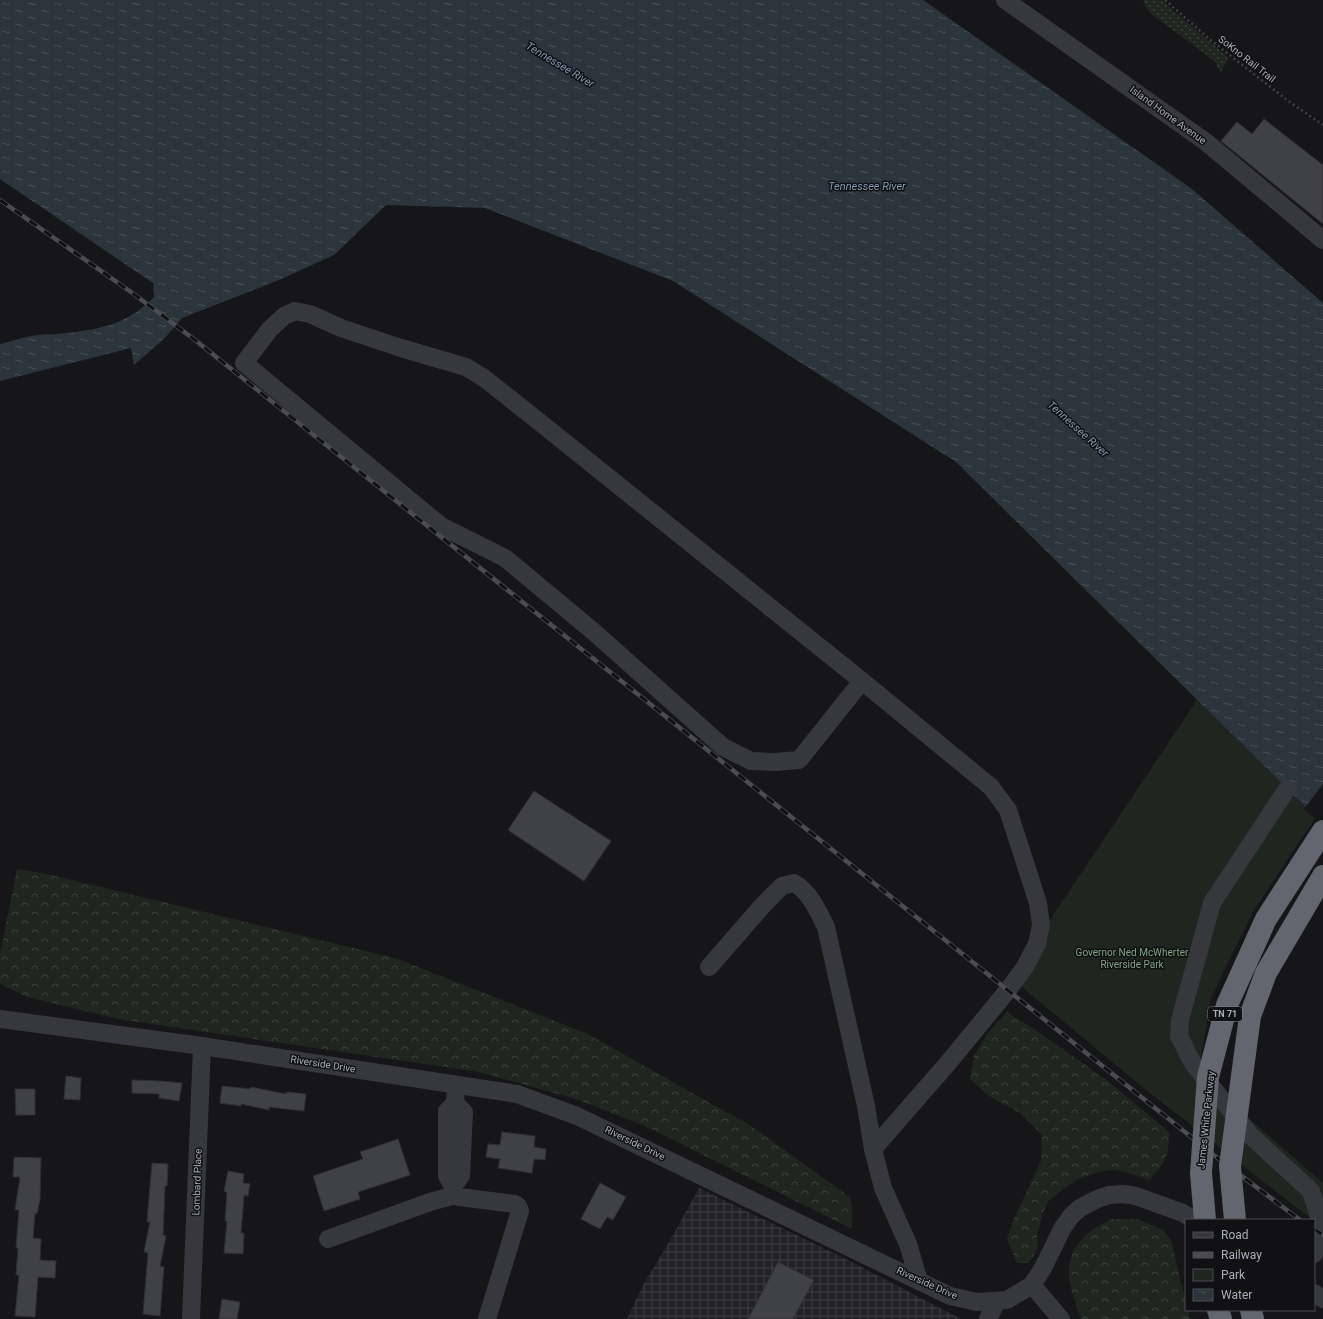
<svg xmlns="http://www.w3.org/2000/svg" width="1323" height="1319" font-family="Roboto,sans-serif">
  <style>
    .industrial { fill: url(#industrial-grid) }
    .grass { fill: url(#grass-dots) }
    .forest { fill: url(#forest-crowns) }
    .park { fill: #1e261f }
    .water { fill: url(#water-ripples) }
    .pier { fill: #161618 }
    .building { fill: #404145; stroke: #303034 }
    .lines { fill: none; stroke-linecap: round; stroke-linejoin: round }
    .path { stroke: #3d3f44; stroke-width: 2.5; stroke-dasharray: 2 3; stroke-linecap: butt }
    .minor { stroke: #37383d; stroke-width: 18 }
    .highway { stroke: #63666e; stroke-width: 22 }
    .rail-casing { stroke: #4a4c52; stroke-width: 4.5 }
    .rail { stroke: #111113; stroke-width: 3; stroke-dasharray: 9; stroke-linecap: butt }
    .highway-bridge { stroke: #63666e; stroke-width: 22 }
    .labels { text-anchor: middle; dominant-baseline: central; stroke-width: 3; stroke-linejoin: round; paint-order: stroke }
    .shield { fill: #111113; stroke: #7b7e86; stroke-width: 1 }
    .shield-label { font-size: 9px; font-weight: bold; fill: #a8adb8 }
    .street-label { font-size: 10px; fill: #a8adb8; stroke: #111113 }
    .park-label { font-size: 10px; fill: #7fa381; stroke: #111113 }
    .water-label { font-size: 11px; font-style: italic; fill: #7f9bb3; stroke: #111113 }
  </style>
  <defs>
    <pattern id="industrial-grid" width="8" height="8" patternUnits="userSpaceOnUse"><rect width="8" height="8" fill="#222225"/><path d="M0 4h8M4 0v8" fill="none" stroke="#3f3f43"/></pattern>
    <pattern id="grass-dots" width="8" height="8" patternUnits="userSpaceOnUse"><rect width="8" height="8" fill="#1e261f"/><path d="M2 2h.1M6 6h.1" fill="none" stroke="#3c433d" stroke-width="1.8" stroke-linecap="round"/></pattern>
    <pattern id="forest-crowns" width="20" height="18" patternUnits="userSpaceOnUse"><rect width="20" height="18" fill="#1e261f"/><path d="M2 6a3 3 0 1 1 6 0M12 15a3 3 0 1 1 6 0" fill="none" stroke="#3c433d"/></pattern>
    <pattern id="water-ripples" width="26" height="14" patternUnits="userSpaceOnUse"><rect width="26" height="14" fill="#2c353c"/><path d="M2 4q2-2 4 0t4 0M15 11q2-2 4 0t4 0" fill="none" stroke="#485056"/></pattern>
  </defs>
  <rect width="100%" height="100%" fill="#161618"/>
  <polygon class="industrial" points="699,1188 844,1258 961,1319 627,1319 643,1285 668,1244"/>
  <polygon class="grass" points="1143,0 1161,0 1229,58 1220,73 1216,63 1208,56 1150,13 1145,6"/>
  <g class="forest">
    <polygon points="17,869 47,874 395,958 588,1034 751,1126 850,1197 852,1207 852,1229 649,1128 579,1100 479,1072 118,1019 27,997 0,984 0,954"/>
    <path d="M1007,1012L1037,1031L1108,1081L1169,1132C1169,1156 1166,1163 1149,1180L1126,1172L1113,1170L1098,1172L1076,1180L1049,1200L1042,1215L1037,1236L1038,1248L1029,1263H1017L1007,1239L1012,1223L1041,1161L1042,1135L1020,1113L989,1096L970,1079L974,1056L987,1034Z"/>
    <path d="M1111,1219H1137L1163,1230L1171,1240L1186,1303V1310H1188L1190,1319H1081C1070,1287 1058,1261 1087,1234C1093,1228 1103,1224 1111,1219Z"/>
  </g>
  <polygon class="park" points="1197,700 1316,817 1254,910 1211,998 1198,1074 1323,1183 1323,1226 1306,1215 1141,1086 1011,978"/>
  <path class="water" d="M0,0H923L1192,189L1323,303V824L956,462L673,281L485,208L386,205L334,255L279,280L182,318L165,338L134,365L131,348L0,381V344C13,341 26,336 39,335C45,334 51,335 57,334C96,330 126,326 154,297L153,283L0,179Z"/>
  <polygon class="pier" points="1323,784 1323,826 1304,809"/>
  <g class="building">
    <polygon points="1264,119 1323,165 1323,224 1221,141 1237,122 1252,134"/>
    <polygon points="534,791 611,841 584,881 508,830"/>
    <polygon points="66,1076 81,1078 80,1100 64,1099"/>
    <polygon points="132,1080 160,1081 182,1083 179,1101 159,1098 159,1094 132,1093"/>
    <polygon points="222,1086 250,1089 251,1087 286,1094 286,1092 306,1094 304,1111 269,1107 269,1110 241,1104 241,1106 220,1103"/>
    <polygon points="15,1089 35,1089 35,1115 16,1115"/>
    <polygon points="502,1132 535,1136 534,1147 546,1149 545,1160 534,1159 532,1173 498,1168 500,1159 486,1157 488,1144 500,1145"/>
    <polygon points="398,1139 410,1175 358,1192 360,1199 324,1211 313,1176 363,1159 360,1152"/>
    <polygon points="14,1157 41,1158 40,1199 37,1214 35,1213 33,1238 41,1239 40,1260 56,1261 55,1278 38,1277 35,1317 15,1316 19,1275 16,1275 18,1248 16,1248 19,1210 15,1210 20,1177 13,1177"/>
    <polygon points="152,1163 168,1164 167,1186 165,1186 163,1235 166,1236 160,1266 164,1267 160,1316 143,1314 148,1253 144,1252 150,1222 147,1222"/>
    <polygon points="228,1171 244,1174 243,1183 250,1184 248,1196 244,1195 241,1233 244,1233 243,1254 224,1253 227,1221 225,1221 227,1192 224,1191"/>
    <polygon points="600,1183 626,1197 613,1220 607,1217 600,1229 581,1219"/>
    <polygon points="778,1262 814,1280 793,1319 748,1319"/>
    <polygon points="222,1299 240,1302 237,1319 219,1319"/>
  </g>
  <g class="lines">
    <polyline class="path" points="1165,0 1213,42 1287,100 1323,125"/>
    <g class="minor">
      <polyline points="1005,0 1206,142 1323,240"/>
      <polyline points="862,681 799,760 775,762 751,761 723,747 594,632 505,558 441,526 244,363 270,329 284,316 295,311 310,314 341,328 401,348 466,367 484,378 542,424 862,681 991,787 1008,810 1038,903 1041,925 1037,944 1025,967 1008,990 948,1063 873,1149"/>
      <polyline points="1287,789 1212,903 1180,1020 1179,1036 1192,1062 1251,1136 1311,1191 1323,1230"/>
      <path d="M709,967L764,904L782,886L794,883C810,892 818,911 826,927L866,1106L873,1149L883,1188L908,1244L919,1281"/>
      <polyline points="0,1019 202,1046 517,1094 577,1116 950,1296 977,1302 1007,1300 1032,1285 1043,1268 1062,1229 1071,1216 1080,1208 1097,1199 1109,1195 1123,1194 1136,1196 1183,1213 1194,1220"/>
      <polyline points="456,1085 455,1103 447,1111 447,1176 453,1186 454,1193 459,1197 515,1204 518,1206 520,1211 487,1319"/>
      <polyline points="453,1186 461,1176 464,1112 455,1103"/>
      <polyline points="328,1239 430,1202 455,1195"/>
      <polyline points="1314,1254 1323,1239"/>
      <polyline points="1032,1285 1061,1319"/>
      <polyline points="1314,1293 1323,1299"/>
      <polyline points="191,1319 202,1046"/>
      <polyline points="988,1319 997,1301"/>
    </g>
    <g class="highway">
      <polyline points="1218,1310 1221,1319"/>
      <polyline points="1251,1310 1253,1319"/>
    </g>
    <defs>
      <g id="rail">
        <polyline points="0,200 131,292 195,340 1215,1156 1300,1220"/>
        <polyline points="1314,1229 1323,1235"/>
      </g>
    </defs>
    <use href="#rail" class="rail-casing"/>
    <use href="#rail" class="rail"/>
    <g class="highway-bridge">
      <polyline points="1205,1220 1201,1173 1208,1077 1227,1005 1266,919 1323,831"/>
      <polyline points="1235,1220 1230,1166 1250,1016 1266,973 1323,876"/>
    </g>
  </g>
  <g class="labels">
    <rect class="shield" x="1208" y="1007" width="34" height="14" rx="3"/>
    <g class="shield-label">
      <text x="1225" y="1014">TN 71</text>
    </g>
    <g class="street-label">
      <text transform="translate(1247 59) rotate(38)">SoKno Rail Trail</text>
      <text transform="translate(1168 115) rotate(36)">Island Home Avenue</text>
      <text transform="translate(323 1064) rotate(9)">Riverside Drive</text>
      <text transform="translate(1206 1120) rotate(-84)">James White Parkway</text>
      <text transform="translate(635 1143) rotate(26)">Riverside Drive</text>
      <text transform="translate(197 1182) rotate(-88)">Lombard Place</text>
      <text transform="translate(927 1283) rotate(24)">Riverside Drive</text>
    </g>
    <g class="park-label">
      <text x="1132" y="952">Governor Ned McWherter<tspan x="1132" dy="12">Riverside Park</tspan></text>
    </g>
    <g class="water-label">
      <text transform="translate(560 65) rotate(31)">Tennessee River</text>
      <text x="867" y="186">Tennessee River</text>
      <text transform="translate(1078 429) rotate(42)">Tennessee River</text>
    </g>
  </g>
  <rect x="1185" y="1219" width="130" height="92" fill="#111113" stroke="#4d4f55"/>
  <rect x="1193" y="1232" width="20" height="6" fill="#37383d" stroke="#4d4f55"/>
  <text x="1221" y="1239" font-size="12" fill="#a8adb8">Road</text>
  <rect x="1193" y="1252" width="20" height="6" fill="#4a4c52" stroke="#4d4f55"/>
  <text x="1221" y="1259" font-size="12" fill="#a8adb8">Railway</text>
  <rect x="1193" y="1269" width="20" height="12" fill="#1e261f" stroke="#4d4f55"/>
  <text x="1221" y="1279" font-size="12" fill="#a8adb8">Park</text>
  <rect x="1193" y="1289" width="20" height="12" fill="url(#water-ripples)" stroke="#4d4f55"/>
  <text x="1221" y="1299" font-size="12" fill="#a8adb8">Water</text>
</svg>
